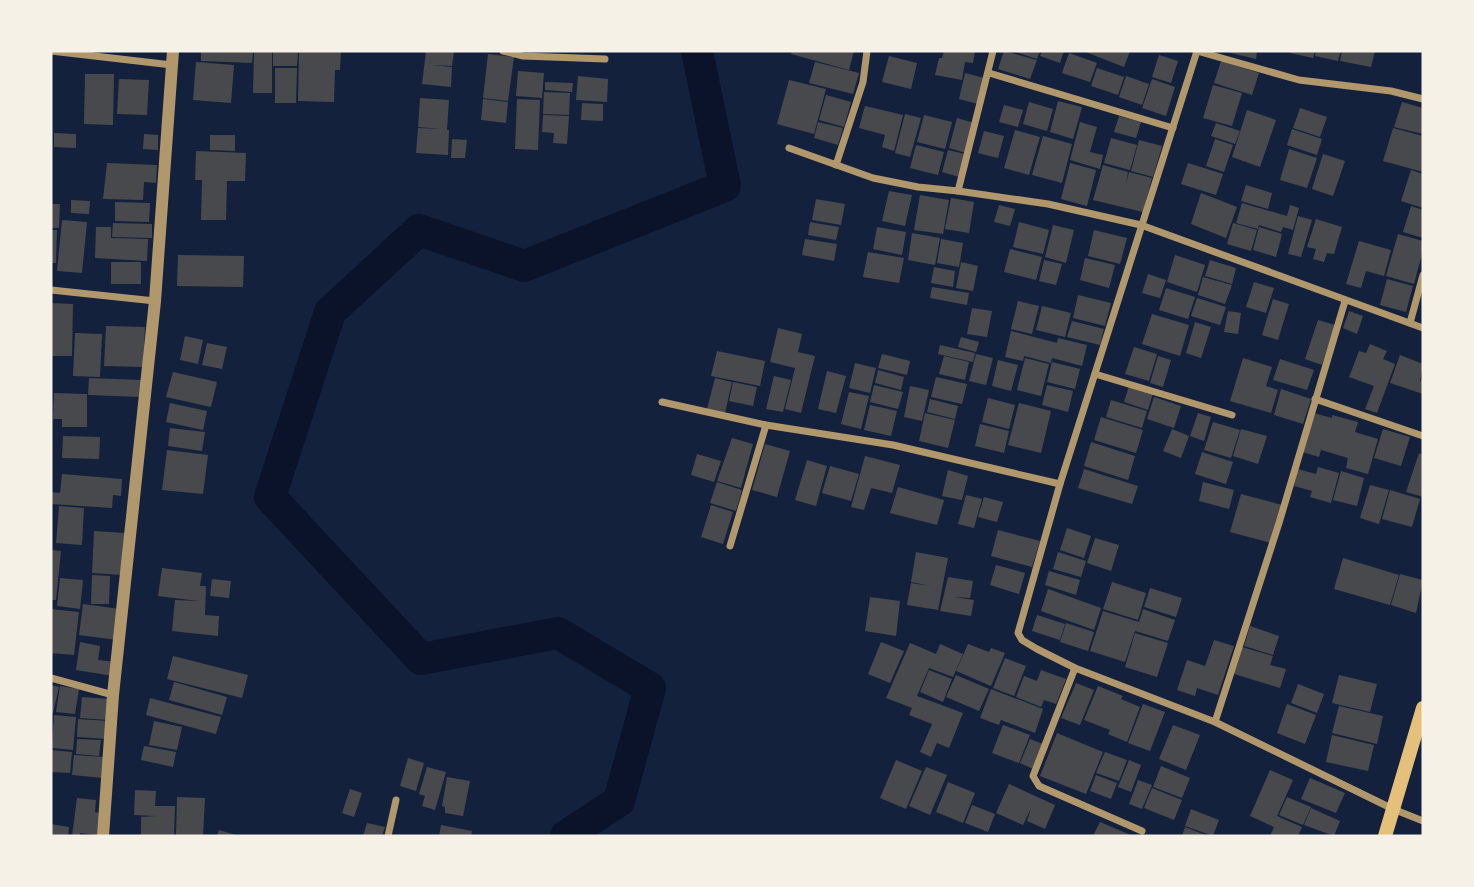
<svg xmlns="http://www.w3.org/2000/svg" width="1474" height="887" font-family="Jost,sans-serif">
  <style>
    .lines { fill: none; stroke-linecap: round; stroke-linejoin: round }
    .river { stroke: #0b132b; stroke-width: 32 }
    .building { fill: #48494c }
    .minor { stroke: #b1986c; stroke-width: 7 }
    .tertiary { stroke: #b1986c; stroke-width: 12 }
    .secondary { stroke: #e5c07b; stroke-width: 14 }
  </style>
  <rect width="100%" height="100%" fill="#14213d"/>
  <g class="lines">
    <polyline class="river" points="566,836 619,801 650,688 558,633 421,659 270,497 330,312 419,230 524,266 725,186 697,51"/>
  </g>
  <g class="building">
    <polygon points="201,51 253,51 252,63 201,61"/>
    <polygon points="254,51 272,51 272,93 253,93"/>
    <polygon points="273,51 298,51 297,66 273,66"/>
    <polygon points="299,51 341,51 340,70 335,70 334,102 298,101"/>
    <polygon points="426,51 454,51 452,66 431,65 452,67 451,87 422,84"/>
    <polygon points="792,51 854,51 849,70 791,54"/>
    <polygon points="944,51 975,51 973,63 965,62 962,80 935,75 939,58 942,58"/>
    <polygon points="1004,51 1037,60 1030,79 998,69"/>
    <polygon points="1012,51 1040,51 1037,59"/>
    <polygon points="1042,51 1064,51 1060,63 1040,56"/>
    <polygon points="1083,51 1130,51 1124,67"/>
    <polygon points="1223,51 1257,51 1256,59"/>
    <polygon points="1291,51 1315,51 1313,58 1290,53"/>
    <polygon points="1316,51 1341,51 1338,61 1315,56"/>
    <polygon points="1342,51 1375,51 1371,67 1340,61"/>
    <polygon points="1069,53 1097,63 1090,82 1062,73"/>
    <polygon points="488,54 514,57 508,101 483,98"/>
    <polygon points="1159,55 1178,61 1171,83 1152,77"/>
    <polygon points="889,56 917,63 911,89 882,82"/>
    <polygon points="1221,61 1259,73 1252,95 1214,83"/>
    <polygon points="196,62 234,65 231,103 193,100"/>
    <polygon points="815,62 859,73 853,94 809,83"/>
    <polygon points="275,68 297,68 296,103 275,103"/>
    <polygon points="1097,68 1124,77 1118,95 1091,86"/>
    <polygon points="518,71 544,73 542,98 516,96"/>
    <polygon points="965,73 984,78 978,104 959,99"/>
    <polygon points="85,74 114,74 113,125 84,124"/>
    <polygon points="578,76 608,79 607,102 576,100"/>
    <polygon points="1126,76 1149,84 1142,105 1119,97"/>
    <polygon points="119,79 149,80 147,115 117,114"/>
    <polygon points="1152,79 1175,87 1166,116 1142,108"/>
    <polygon points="789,80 826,89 814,134 777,124"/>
    <polygon points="545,82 573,83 572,92 545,90"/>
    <polygon points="1213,85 1242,93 1232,126 1203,118"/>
    <polygon points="544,92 570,93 569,115 543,114"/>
    <polygon points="826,95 851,102 844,127 819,120"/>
    <polygon points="420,98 449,100 447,130 449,130 448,155 416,153 418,128 441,129 418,127"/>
    <polygon points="483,99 508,102 506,123 481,120"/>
    <polygon points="517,99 540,100 538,150 515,149"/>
    <polygon points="1058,101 1082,107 1073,139 1050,132"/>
    <polygon points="1029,102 1053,109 1047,131 1023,124"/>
    <polygon points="1402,102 1423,108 1423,134 1394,127"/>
    <polygon points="582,103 603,104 603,121 581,120"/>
    <polygon points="1004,105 1023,110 1018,127 999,122"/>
    <polygon points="865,106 903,115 894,151 882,147 885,135 859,128"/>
    <polygon points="1300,108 1327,117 1320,137 1293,128"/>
    <polygon points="1247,110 1276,120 1260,167 1232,157"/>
    <polygon points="905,114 921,118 910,157 895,153"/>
    <polygon points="543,115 569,116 567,144 553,143 554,133 542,132"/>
    <polygon points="924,115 952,122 945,149 917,142"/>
    <polygon points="1119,116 1141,122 1136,138 1114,132"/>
    <polygon points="957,118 974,123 966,153 949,148"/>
    <polygon points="818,122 843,128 838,145 814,138"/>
    <polygon points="1080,122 1097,127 1090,152 1103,155 1100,169 1070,160"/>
    <polygon points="1216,123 1240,131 1235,144 1211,136"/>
    <polygon points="1393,128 1423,136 1423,172 1383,161"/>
    <polygon points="1292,129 1322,139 1317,155 1287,145"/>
    <polygon points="1015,130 1040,137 1029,175 1004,168"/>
    <polygon points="984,131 1004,136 998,158 978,153"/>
    <polygon points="54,133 76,134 76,148 54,147"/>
    <polygon points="144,134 158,135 158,150 143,149"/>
    <polygon points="210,135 235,135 235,151 210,150"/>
    <polygon points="1043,136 1072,144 1062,183 1032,175"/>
    <polygon points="1111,138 1137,145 1130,170 1104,163"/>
    <polygon points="452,139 467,140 465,158 451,158"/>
    <polygon points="1215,139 1233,145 1224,172 1206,166"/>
    <polygon points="1139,140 1162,146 1153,177 1131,171"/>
    <polygon points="916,145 944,152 938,175 910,168"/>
    <polygon points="1289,149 1317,158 1307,188 1280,180"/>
    <polygon points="948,150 965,154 959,177 942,172"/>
    <polygon points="196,151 246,153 245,181 227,181 226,220 201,220 202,180 195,180"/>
    <polygon points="1323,154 1345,161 1333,196 1312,189"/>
    <polygon points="107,163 157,165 156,183 144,182 143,200 103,199"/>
    <polygon points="1070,163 1096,170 1087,206 1061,199"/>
    <polygon points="1188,163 1223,174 1216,195 1181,184"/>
    <polygon points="1103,165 1128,172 1126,184 1129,172 1152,178 1143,212 1093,200"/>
    <polygon points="1411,170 1423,174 1423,208 1401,201"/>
    <polygon points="1246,185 1272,193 1268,209 1241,201"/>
    <polygon points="889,191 912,195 905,226 882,221"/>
    <polygon points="1201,193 1237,207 1226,238 1191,224"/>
    <polygon points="920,195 949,200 943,234 914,230"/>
    <polygon points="951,198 974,202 969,233 945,229"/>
    <polygon points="816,199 845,204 841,225 812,220"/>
    <polygon points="71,200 90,201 89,214 71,213"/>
    <polygon points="115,202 150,203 149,222 115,221"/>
    <polygon points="1242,203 1287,216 1290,205 1299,208 1293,230 1283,227 1281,232 1259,225 1258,229 1236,223"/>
    <polygon points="51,204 60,204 59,228 51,228"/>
    <polygon points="999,205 1015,209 1010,226 994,222"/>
    <polygon points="1411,206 1423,210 1423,238 1403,232"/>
    <polygon points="1298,216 1312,220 1301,257 1288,254"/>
    <polygon points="1316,219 1342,227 1334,254 1327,253 1324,262 1313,259 1316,249 1307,247"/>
    <polygon points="62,220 87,222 82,273 57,271"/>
    <polygon points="810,222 839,227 836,240 808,235"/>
    <polygon points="1019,222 1049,230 1043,254 1013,247"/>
    <polygon points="113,223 152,224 152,238 112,237"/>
    <polygon points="1233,223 1257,230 1251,251 1227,244"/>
    <polygon points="1053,225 1074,230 1066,263 1045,257"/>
    <polygon points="96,227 111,227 111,238 148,239 147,261 95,258"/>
    <polygon points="877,227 906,232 902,255 873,249"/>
    <polygon points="1259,227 1282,234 1276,257 1253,250"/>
    <polygon points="51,230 57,230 56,263 51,263"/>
    <polygon points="1094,230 1127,238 1120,264 1088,256"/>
    <polygon points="912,233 940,238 935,265 908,260"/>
    <polygon points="1398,234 1423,241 1423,250 1414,284 1386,276"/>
    <polygon points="805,239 837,244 834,261 802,255"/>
    <polygon points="941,239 963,243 959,267 937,263"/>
    <polygon points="1359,241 1391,250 1384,276 1366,271 1361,288 1346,284"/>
    <polygon points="1010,249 1042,257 1036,280 1004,272"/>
    <polygon points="868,252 904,258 899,283 863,277"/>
    <polygon points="178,255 244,256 243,287 177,286"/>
    <polygon points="1175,255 1205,265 1197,292 1167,282"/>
    <polygon points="1085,258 1115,265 1109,288 1080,280"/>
    <polygon points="1044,260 1062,264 1056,285 1039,281"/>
    <polygon points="1210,260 1236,268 1232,284 1205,276"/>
    <rect x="111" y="262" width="30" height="22"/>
    <polygon points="961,262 978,266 973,291 956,288"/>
    <polygon points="934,267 955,271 953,287 931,283"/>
    <polygon points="1148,274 1166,280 1160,298 1142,293"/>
    <polygon points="1203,277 1232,285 1225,304 1198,295"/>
    <polygon points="1387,279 1413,286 1406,312 1380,305"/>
    <polygon points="1254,282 1274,288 1266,313 1246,307"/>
    <polygon points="932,287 969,293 967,305 930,298"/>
    <polygon points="1166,288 1195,297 1188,319 1159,310"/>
    <polygon points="1078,295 1111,303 1105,326 1073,318"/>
    <polygon points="1197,298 1226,307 1220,325 1191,316"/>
    <polygon points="1273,299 1289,304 1278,340 1262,335"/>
    <polygon points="1018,301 1039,306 1032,334 1011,329"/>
    <polygon points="51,303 73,304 72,356 51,356"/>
    <polygon points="1042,306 1071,313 1065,337 1036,330"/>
    <polygon points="972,308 992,311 987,337 967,334"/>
    <polygon points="1228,311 1241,313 1238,334 1224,332"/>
    <polygon points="1349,311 1363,316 1357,334 1343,328"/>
    <polygon points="1152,314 1189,325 1180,356 1142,344"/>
    <polygon points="1318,320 1335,325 1322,365 1305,359"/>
    <polygon points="1072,321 1104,329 1100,345 1067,337"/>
    <polygon points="1195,322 1211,327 1201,358 1186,353"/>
    <polygon points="106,326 145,327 143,367 104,366"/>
    <polygon points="778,328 802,334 798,352 815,356 801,413 785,409 795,368 770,362"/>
    <polygon points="1011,331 1057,343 1058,338 1087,345 1082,366 1052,358 1051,363 1024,356 1023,361 1005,357"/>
    <polygon points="75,333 102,334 100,377 73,376"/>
    <polygon points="185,336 203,340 198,364 180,360"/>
    <polygon points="961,337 979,342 976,352 958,347"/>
    <polygon points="207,343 227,347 222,369 202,365"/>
    <polygon points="1370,344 1387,351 1383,359 1395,364 1377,413 1365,409 1374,386 1349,377 1359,351 1366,353"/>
    <polygon points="940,345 975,353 973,362 938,354"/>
    <polygon points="1134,347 1157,354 1149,381 1125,374"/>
    <polygon points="717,351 765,361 760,386 711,376"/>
    <polygon points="882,354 910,361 907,375 878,368"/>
    <polygon points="976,354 993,358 986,385 969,381"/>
    <polygon points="1400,355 1423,364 1420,382 1423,377 1423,394 1390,383"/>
    <polygon points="944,356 969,362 965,380 939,374"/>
    <polygon points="1158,356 1171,360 1163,387 1150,383"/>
    <polygon points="1025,358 1049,364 1041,396 1017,390"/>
    <polygon points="1243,358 1272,367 1266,386 1278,390 1271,413 1230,401"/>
    <polygon points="1280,359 1314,370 1307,390 1273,380"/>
    <polygon points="998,360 1018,365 1011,391 992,386"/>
    <polygon points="1052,362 1080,369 1075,389 1047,382"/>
    <polygon points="855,363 876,368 870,393 849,388"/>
    <polygon points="878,370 904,377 901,390 875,383"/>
    <polygon points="827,371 846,376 836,413 818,409"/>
    <polygon points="173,372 217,382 211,407 166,397"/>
    <polygon points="774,376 791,380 783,412 766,409"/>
    <polygon points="936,377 967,384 962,404 931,397"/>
    <polygon points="89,378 141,380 141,397 88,395"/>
    <polygon points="715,378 732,382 725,413 707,409"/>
    <polygon points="733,382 757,387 753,406 729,401"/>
    <polygon points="874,385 903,392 898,409 870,402"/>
    <polygon points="1047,385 1073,391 1068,412 1042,405"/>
    <polygon points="910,386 929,390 922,421 904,417"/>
    <polygon points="1129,386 1153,393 1148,410 1124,402"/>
    <polygon points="1281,389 1311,399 1303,424 1274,415"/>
    <polygon points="849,392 869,396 861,429 841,424"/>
    <polygon points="54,393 87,394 87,427 62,427 62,419 53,419"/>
    <polygon points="1154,397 1181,406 1174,428 1147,419"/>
    <polygon points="988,398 1015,405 1009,429 982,422"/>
    <polygon points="930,399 958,406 955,419 927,412"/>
    <polygon points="1111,400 1147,411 1142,428 1106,417"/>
    <polygon points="170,403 207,411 203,430 166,422"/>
    <polygon points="1019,403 1051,411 1041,453 1008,445"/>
    <polygon points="870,405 897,411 891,436 864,430"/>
    <polygon points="925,413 955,420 948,448 919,441"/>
    <polygon points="1198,413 1211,417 1204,441 1190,436"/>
    <polygon points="1314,413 1332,418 1332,415 1358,422 1355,432 1378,439 1368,474 1346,468 1348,458 1321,450 1319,457 1302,452"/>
    <polygon points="1101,417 1143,430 1136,453 1094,440"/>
    <polygon points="1213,422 1240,430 1231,458 1204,450"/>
    <polygon points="980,424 1009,431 1004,453 975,446"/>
    <polygon points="170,428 205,432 202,451 168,446"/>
    <polygon points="1172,429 1189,436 1181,458 1163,451"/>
    <polygon points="1241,429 1267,436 1258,464 1233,456"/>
    <polygon points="1383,429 1410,437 1401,466 1374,458"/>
    <polygon points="63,436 100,437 99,459 62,458"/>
    <polygon points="732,438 753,444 741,488 717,481"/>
    <polygon points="1091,442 1135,456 1128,480 1084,466"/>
    <polygon points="765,444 790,451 777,497 752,490"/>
    <polygon points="167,450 208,455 203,494 162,490"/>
    <polygon points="1202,452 1233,462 1226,484 1195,474"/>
    <polygon points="1419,453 1423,455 1423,497 1406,492"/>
    <polygon points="697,454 721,461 714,482 691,475"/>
    <polygon points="865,456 900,465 892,493 871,488 864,510 851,507"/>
    <polygon points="807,460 827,466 816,506 795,500"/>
    <polygon points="830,466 859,474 851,501 822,493"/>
    <polygon points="1318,467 1339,473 1331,503 1310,497 1312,491 1294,486 1298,469 1316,474"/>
    <polygon points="1084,469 1138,486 1132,504 1078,488"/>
    <polygon points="948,470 968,476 962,500 942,496"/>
    <polygon points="1341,471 1364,478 1357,506 1333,500"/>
    <polygon points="62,474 122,479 121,496 113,495 112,508 51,504 51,492 60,493"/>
    <polygon points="717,482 742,490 736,511 710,503"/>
    <polygon points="1203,482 1234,490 1229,509 1199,501"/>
    <polygon points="1370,485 1389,490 1379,524 1360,518"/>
    <polygon points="898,487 944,500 937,525 890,513"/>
    <polygon points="1390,490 1420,499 1412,527 1382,519"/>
    <polygon points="1241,494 1282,505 1271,543 1230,532"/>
    <polygon points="966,495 982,499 974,528 958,524"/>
    <polygon points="984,497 1003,502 997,522 978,517"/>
    <polygon points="711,505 733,512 723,544 701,537"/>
    <polygon points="59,506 84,508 82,545 56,543"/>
    <polygon points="1067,528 1091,536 1084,558 1060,550"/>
    <polygon points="998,530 1040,541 1032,567 991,556"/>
    <polygon points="94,531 125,533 123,575 92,573"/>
    <polygon points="1095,538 1119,545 1111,571 1087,563"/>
    <polygon points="51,550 61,551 56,600 51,600"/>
    <polygon points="916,552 948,558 938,610 907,605 911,583 931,586 911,582"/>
    <polygon points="1058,552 1086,561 1081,577 1053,569"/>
    <polygon points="1343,558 1399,575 1390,605 1334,589"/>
    <polygon points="996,565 1025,573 1019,594 990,585"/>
    <polygon points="162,568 202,573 200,586 206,586 205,615 219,616 218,636 172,631 175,600 199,601 158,596"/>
    <polygon points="1049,571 1080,580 1076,595 1045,585"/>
    <polygon points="1400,574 1423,580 1416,613 1391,605"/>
    <polygon points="92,575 110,576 109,604 91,604"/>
    <polygon points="948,577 973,581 970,598 954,597 974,600 971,616 940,611"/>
    <polygon points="60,578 83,580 80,609 57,606"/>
    <polygon points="212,579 231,581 229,598 210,596"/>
    <polygon points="1112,582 1146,593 1138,620 1103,609"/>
    <polygon points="1150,588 1182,598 1176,617 1144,607"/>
    <polygon points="1048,589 1101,608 1094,630 1041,611"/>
    <polygon points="870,597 900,601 896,636 865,631"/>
    <polygon points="83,604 120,609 117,640 79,635"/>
    <polygon points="51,609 79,612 74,655 51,653"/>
    <polygon points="1143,609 1175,620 1168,641 1135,631 1125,662 1090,651 1103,611 1139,622"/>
    <polygon points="1037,615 1065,624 1060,640 1032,631"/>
    <polygon points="1066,623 1094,632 1088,651 1060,642"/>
    <polygon points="1250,626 1279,636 1273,655 1244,646"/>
    <polygon points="1135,633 1168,643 1157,677 1125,667"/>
    <polygon points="1214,640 1234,646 1218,695 1197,688 1195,696 1177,690 1187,660 1205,666"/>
    <polygon points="80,642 100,646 98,660 115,662 113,676 76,670"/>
    <polygon points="881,642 904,651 890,683 868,674"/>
    <polygon points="910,643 936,654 940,644 963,654 953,677 929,668 917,696 963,713 949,748 937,743 931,757 920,752 932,724 909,715 912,708 886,698"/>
    <polygon points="968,644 989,652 991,648 1005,653 991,686 956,671"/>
    <polygon points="1242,647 1273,656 1270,665 1286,669 1280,688 1234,674"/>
    <polygon points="173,656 248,675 242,698 167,679"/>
    <polygon points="1005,658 1026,666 1014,696 993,688"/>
    <polygon points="929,670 952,679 943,702 920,692"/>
    <polygon points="1041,670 1066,679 1056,704 1044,700 1041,707 1016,697 1024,676 1037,681"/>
    <polygon points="956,675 989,689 979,711 946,697"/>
    <polygon points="1339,675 1377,684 1370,712 1332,703"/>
    <polygon points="174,682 227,697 222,715 169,700"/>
    <polygon points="1076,683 1094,690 1080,725 1061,718"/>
    <polygon points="1298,684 1324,694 1317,713 1291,703"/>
    <polygon points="51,685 59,687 53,713 51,712"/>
    <polygon points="60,686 79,689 75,714 56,712"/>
    <polygon points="1098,686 1123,696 1121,699 1140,707 1127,742 1108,734 1110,730 1084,720"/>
    <polygon points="991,689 1043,709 1035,733 1001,720 999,725 980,718"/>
    <polygon points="82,697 110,699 108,720 80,718"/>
    <polygon points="150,698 221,717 216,734 146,715"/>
    <polygon points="1143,704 1165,712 1150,751 1128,743"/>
    <polygon points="1287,704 1316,715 1305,744 1277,733"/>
    <polygon points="1339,706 1383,716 1377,744 1332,733"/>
    <polygon points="54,715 76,717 73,750 52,748"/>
    <polygon points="78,719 109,721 108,739 77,737"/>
    <polygon points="154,721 182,727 177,750 149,745"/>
    <polygon points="1003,725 1030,735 1019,763 992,753"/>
    <polygon points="1173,725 1200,735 1186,770 1159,759"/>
    <polygon points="1057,733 1103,752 1086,794 1040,776"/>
    <polygon points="1332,735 1374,745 1368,771 1326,762"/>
    <polygon points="77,739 101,740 99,756 76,754"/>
    <polygon points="1030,739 1043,744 1033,769 1020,763"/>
    <polygon points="144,746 176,752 173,767 141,760"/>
    <polygon points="51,750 72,752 70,773 51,772"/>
    <polygon points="1105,752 1127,760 1119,781 1096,773"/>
    <polygon points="74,755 105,757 103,778 72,775"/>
    <polygon points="408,758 424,763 416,791 400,786"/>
    <polygon points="896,760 922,771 906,809 880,798"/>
    <polygon points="1129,760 1141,765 1131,792 1118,787"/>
    <polygon points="1161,766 1190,778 1182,798 1153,787"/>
    <polygon points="427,767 446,772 435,810 422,806 425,796 419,794"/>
    <polygon points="926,767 947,775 930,815 909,806"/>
    <polygon points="1270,770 1293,780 1277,816 1302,827 1298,836 1270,836 1274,827 1250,816"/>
    <polygon points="1096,775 1117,783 1111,799 1090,791"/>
    <polygon points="447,777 470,781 463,816 445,813 445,807 442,806"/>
    <polygon points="1310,778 1345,793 1336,813 1301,799"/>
    <polygon points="1138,780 1152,785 1142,809 1129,804"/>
    <polygon points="948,782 975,793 963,823 936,812"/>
    <polygon points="1009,784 1055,805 1045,829 1027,821 1031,808 1023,825 996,813"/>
    <polygon points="1152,788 1182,800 1174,820 1144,808"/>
    <polygon points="350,789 362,793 354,817 342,813"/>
    <polygon points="135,790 156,791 155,806 175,806 174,836 141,836 141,817 156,816 134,815"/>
    <polygon points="177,797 205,798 203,836 176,836"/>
    <polygon points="1287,797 1311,807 1303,825 1279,815"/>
    <polygon points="77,798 96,800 95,812 104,814 102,836 80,833 80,836 72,836"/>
    <polygon points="972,805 995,814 988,832 965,823"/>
    <polygon points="1311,808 1340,821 1334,836 1304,825"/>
    <polygon points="1191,809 1219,820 1213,836 1185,826"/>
    <polygon points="1100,822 1133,836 1093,836"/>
    <polygon points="367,823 385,827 382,836 363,836"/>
    <polygon points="51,824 69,827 68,836 51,836"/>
    <polygon points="441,825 472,831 471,836 439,836"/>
    <polygon points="1185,827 1208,836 1182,836"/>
    <polygon points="219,830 239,836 217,836"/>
  </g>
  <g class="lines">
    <g class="minor">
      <polyline points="51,51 172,65"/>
      <polyline points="503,51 523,56 605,59"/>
      <polyline points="1197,51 1060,484 1018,633 1022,640 1037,649 1075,668 1215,722 1393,809 1423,821"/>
      <polyline points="1197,51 1299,80 1391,91 1423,99"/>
      <polyline points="989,73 1173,128"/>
      <polyline points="789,148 873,178 918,187 958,191 1048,204 1141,225 1423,328"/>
      <polyline points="836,165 863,82 867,51"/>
      <polyline points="958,191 993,51"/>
      <polyline points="51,290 155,301"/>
      <polyline points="1410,323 1423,275"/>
      <polyline points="1095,374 1232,415"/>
      <polyline points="1315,399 1423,436"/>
      <polyline points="662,402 766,425 893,445 1060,484"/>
      <polyline points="730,546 766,425"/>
      <polyline points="1075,668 1033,776 1039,786 1142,831"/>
      <polyline points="51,678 113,695"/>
      <polyline points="1215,722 1279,523 1345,301"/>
      <polyline points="388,836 396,800"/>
    </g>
    <polyline class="tertiary" points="103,836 113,695 155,301 173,51"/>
    <polyline class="secondary" points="1385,836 1423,708"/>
  </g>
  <rect width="1474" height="887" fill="none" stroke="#f6f1e7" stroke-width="105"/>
</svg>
